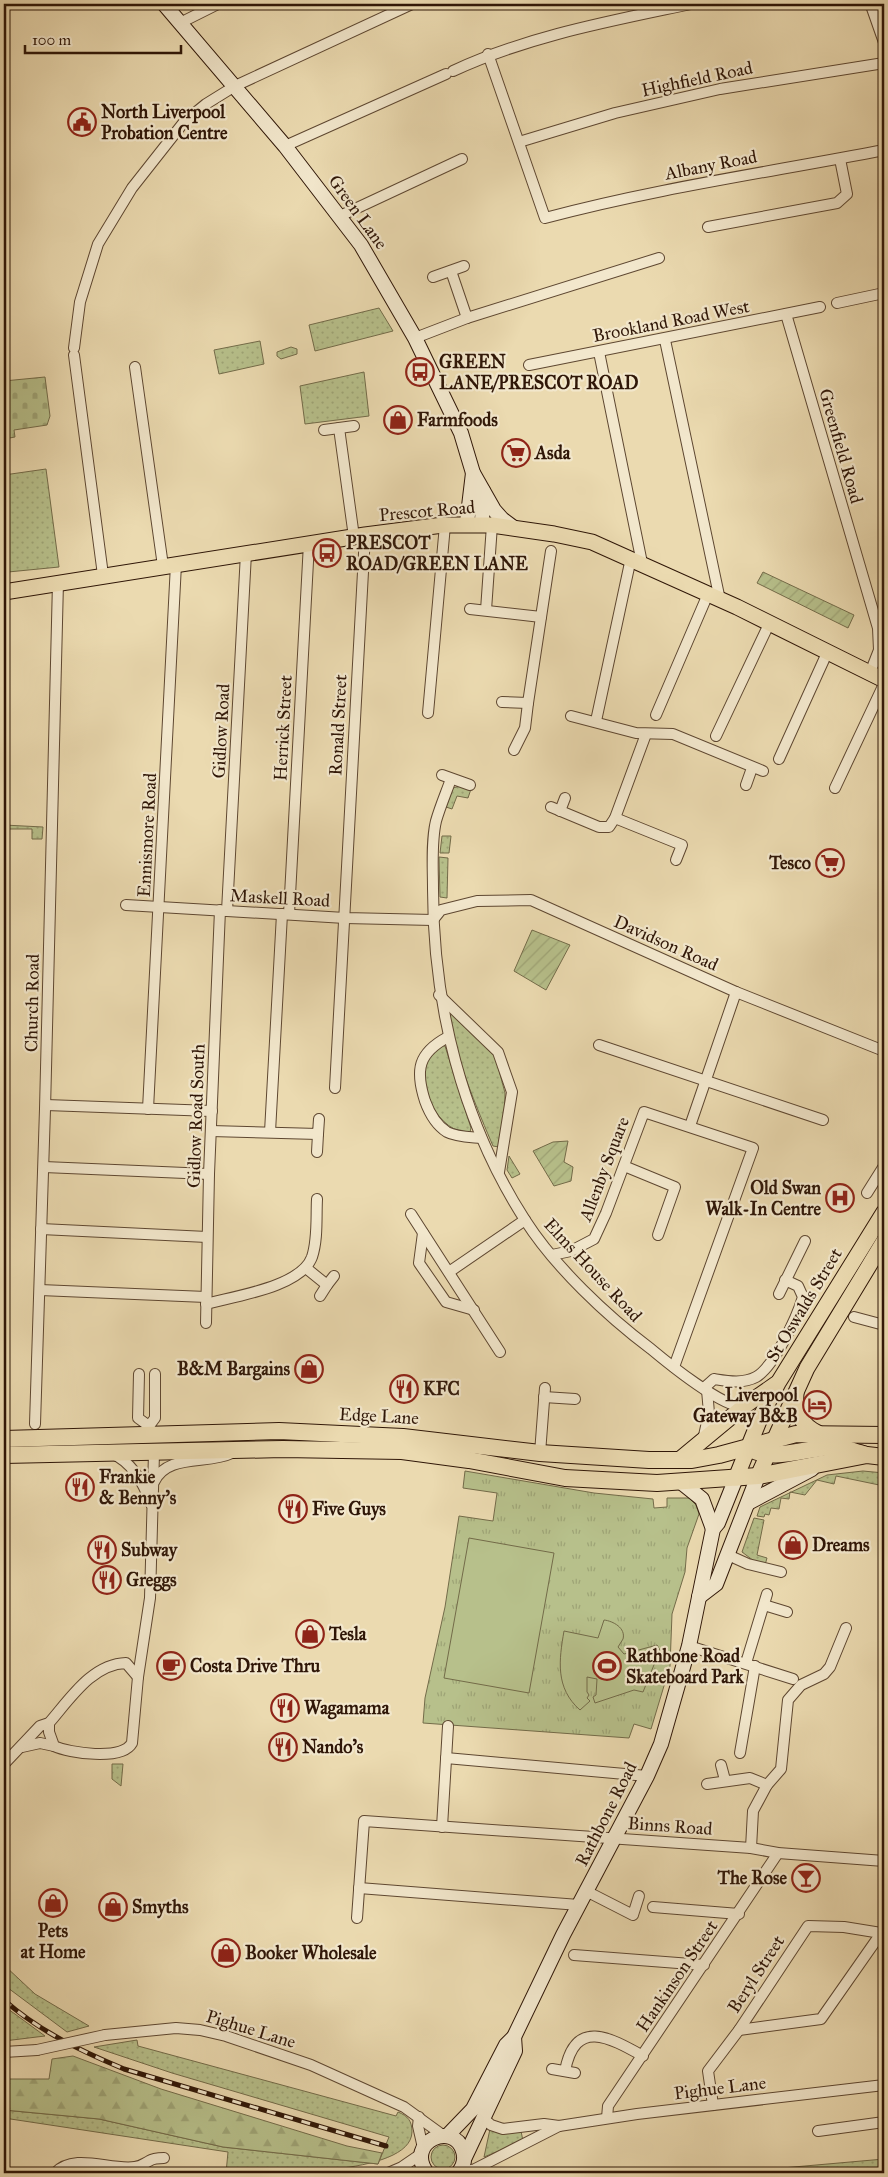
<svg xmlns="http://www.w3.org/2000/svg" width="888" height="2177" font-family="'IM FELL Great Primer',serif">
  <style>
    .grass { fill: url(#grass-dots); stroke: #736b49 }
    .forest { fill: url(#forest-firs); stroke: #736b49 }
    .cemetery { fill: url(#cemetery-stones); stroke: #736b49 }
    .park { fill: url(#park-tufts); stroke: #736b49 }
    .garden { fill: url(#garden-furrows); stroke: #736b49 }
    .pitch { fill: #b7c08b; stroke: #736b49 }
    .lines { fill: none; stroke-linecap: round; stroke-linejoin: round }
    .minor-casing { stroke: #5e4731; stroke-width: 12 }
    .tertiary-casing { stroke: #5e4731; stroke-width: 13 }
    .secondary-casing { stroke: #2f1607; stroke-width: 16 }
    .primary-casing { stroke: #2f1607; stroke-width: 17 }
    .trunk-casing { stroke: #2f1607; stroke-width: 18 }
    .minor { stroke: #f2e7cc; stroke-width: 10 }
    .tertiary { stroke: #f2e7cc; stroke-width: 11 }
    .secondary { stroke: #f2e7cc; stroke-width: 14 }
    .primary { stroke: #ebdab0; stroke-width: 15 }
    .trunk { stroke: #ebdab0; stroke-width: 16 }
    .rail-casing { stroke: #2f1607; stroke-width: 5 }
    .rail { stroke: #f2e7cc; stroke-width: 3; stroke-dasharray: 9; stroke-linecap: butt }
    .minor-bridge-casing { stroke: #5e4731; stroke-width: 12; stroke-linecap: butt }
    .minor-bridge { stroke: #f2e7cc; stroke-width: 10 }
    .labels { text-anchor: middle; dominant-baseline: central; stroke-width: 4.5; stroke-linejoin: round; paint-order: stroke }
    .street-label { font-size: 18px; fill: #2f1607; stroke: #f2e7cc }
    .poi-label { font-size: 18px; font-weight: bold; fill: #2f1607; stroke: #f2e7cc; text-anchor: start }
  </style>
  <defs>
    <pattern id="grass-dots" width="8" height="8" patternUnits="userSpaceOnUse" patternTransform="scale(1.25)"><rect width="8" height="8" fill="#b7c08b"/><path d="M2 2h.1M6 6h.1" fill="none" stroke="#9ea476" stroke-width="1.8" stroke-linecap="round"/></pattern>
    <pattern id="forest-firs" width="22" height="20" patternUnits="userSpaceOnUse" patternTransform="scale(1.25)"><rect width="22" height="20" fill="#b7c08b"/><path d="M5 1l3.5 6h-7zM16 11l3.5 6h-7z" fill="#9ea476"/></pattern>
    <pattern id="cemetery-stones" width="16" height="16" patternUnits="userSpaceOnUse" patternTransform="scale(1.25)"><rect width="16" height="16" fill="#b7c08b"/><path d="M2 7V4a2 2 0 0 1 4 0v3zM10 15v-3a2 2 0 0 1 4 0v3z" fill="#9ea476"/></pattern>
    <pattern id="park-tufts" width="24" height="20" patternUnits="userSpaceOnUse" patternTransform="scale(1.25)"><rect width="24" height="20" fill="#b7c08b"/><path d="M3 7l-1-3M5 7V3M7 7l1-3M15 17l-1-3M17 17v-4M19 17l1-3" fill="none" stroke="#9ea476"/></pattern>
    <pattern id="garden-furrows" width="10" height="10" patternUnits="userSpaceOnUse" patternTransform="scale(1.25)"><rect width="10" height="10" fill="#b7c08b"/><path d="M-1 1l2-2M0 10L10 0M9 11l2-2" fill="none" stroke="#9ea476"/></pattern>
  </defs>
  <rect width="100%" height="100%" fill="#ebdab0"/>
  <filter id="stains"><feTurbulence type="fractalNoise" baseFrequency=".004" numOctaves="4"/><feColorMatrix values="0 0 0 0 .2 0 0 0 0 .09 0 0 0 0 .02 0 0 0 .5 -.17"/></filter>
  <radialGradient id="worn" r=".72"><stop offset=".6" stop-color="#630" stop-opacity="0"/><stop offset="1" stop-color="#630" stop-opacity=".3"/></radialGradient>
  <g class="grass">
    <polygon points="379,308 393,331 315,351 309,325"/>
    <polygon points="260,341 264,364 219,374 214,350"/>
    <polygon points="291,347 297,349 297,354 281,359 277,356 277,352"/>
    <polygon points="364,372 369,416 305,424 300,386"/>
    <polygon points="46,469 59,567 8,572 4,544 4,475"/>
    <polygon points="460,786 471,789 468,798 457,796 452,809 446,807 453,788"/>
    <polygon points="4,825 43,827 42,839 32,839 32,829 4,829"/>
    <polygon points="442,836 451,836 449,853 440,853"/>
    <polygon points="439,857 448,858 447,898 440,897"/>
    <path d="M450,1011L495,1055L505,1093L504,1142L499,1147L493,1146C481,1118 447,1039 450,1011Z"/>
    <path d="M440,1045L445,1046L471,1128L470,1132C439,1135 415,1084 427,1060C430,1055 436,1050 440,1045Z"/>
    <polygon points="509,1156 520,1174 512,1178 507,1170"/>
    <polygon points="863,1471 884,1473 884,1486 836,1476 834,1484 817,1480 805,1495 790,1492 789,1499 781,1498 779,1509 771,1508 769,1515 765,1514 764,1517 757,1516 760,1507 827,1475"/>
    <polygon points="754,1518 764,1520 757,1555 767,1558 765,1565 754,1561 742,1552"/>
    <polygon points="112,1764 123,1764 121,1786 112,1779"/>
    <polygon points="4,1965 35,1994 89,2026 67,2032 4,1985"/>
    <polygon points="4,2006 45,2036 4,2041"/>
    <path d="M137,2040L138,2046L396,2116L398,2112C408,2116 412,2121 412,2132C411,2177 263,2173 226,2173L228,2152L4,2118V2110L99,2119L223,2147L378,2164L389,2137L172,2073L94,2047Z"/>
    <polygon points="490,2129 521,2131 523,2141 484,2157"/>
    <circle cx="443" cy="2157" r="12"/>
    <polygon points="884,2159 884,2173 726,2173"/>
  </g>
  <polygon class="forest" points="73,2056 161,2089 347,2146 382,2153 378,2164 223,2147 99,2119 4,2110 4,2079 49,2079 52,2059"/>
  <polygon class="cemetery" points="45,377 50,416 47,425 14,430 15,437 4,439 4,381"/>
  <polygon class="park" points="465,1471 594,1493 653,1499 654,1508 667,1507 667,1498 689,1498 696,1505 699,1514 687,1548 685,1572 672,1614 670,1666 651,1729 634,1724 629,1738 423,1723 425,1698 445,1607 459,1516 493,1521 497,1493 463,1488"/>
  <g class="garden">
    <polygon points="763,572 854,615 848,628 757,583"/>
    <polygon points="532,930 570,945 546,990 514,971"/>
    <polygon points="568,1141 564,1162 573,1167 571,1181 554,1186 533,1151 553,1142"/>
  </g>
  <g class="pitch">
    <polygon points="469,1538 554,1553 529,1693 444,1678"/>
    <path d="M604,1620C613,1621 626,1628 623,1639L618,1647L624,1654L657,1645L660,1650L643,1692L634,1690L595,1703L593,1697L596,1695L597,1679L587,1677V1692L589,1695L587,1698L590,1701L580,1710C555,1688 559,1660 564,1631L598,1638Z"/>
  </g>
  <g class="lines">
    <defs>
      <g id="minor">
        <polyline points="180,23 218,4"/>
        <path d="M488,54L545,218C657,188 771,172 884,150"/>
        <path d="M453,71C528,36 611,21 691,4"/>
        <polyline points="519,142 615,113 720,89 884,63"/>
        <polyline points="285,146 446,74"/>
        <polyline points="340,216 462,159"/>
        <polyline points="708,227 837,203 847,194 840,159"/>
        <polyline points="451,271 467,318"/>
        <polyline points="433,277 464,266"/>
        <polyline points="837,303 884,293"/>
        <polyline points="786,314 878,628 879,650 870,673"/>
        <polyline points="415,338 467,318 659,258"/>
        <polyline points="665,340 720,600"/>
        <polyline points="74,348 80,302 98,244 132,188 184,122 206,104 235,86 412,4"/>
        <polyline points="599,352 642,563"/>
        <polyline points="74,355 103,575"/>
        <polyline points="529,365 820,307"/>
        <polyline points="135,367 163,566"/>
        <polyline points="339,428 354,537"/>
        <polyline points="324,430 354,426"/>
        <polyline points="470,609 541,617"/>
        <polyline points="486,610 492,525"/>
        <polyline points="502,702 528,703 551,551"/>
        <polyline points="428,713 445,525"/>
        <polyline points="656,715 708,594"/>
        <polyline points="571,716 636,733 673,734 763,771"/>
        <polyline points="596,721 631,558"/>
        <polyline points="716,736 769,624"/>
        <polyline points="514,750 525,728 528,703"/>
        <polyline points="779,759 827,653"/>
        <polyline points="442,775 470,785"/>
        <path d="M451,779C446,793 440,807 436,821C431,842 433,868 433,889C433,1005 462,1122 525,1220C555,1267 607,1316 651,1349C669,1364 721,1406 743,1407"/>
        <polyline points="746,785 752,768"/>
        <polyline points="835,788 884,684"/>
        <polyline points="551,807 599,827 609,827 615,818 646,734"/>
        <polyline points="560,811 565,798"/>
        <polyline points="615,818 682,845 676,860"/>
        <polyline points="126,905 345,918 433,920 441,910 477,901 531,900 736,992 884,1051"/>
        <polyline points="227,911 246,553"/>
        <polyline points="289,914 309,543"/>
        <polyline points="439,995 498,1052 512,1092 499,1172"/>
        <path d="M448,1037C418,1053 415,1070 425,1101C429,1112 436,1125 447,1132C456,1137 471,1137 481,1138"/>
        <polyline points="599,1045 823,1120"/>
        <polyline points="335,1088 365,535"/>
        <polyline points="46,1105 212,1111"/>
        <polyline points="148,1109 176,564"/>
        <polyline points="690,1126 736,992"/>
        <polyline points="211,1131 318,1134 319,1119"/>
        <polyline points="270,1132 282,914"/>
        <polyline points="317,1152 318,1134"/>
        <polyline points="624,1166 675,1187 658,1235"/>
        <polyline points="44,1167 209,1174"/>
        <polyline points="867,1193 884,1166"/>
        <polyline points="411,1214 500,1352"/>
        <polyline points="41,1229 207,1237"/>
        <polyline points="423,1233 419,1263 446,1302 474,1310"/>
        <polyline points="552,1255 571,1251 594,1239 606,1213 644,1112 753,1148 674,1367"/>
        <polyline points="306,1268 327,1285 334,1276"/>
        <polyline points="449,1272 525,1220"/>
        <polyline points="40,1290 206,1297"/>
        <polyline points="779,1294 805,1241"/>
        <polyline points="320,1296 327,1285"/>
        <path d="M206,1304C235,1296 301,1287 312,1257C318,1239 316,1217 317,1199"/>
        <polyline points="854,1317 884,1325"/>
        <polyline points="206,1323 209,1174 220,910"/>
        <polyline points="139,1374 138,1418 149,1426 151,1434"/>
        <path d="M704,1388L714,1379C727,1381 743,1384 756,1377C774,1367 797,1317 803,1297L798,1286L785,1280"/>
        <polyline points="544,1397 575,1399"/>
        <polyline points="35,1424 45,1109 58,582"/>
        <polyline points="149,1426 155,1418 155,1374"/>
        <polyline points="703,1440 709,1413 707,1390"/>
        <polyline points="540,1453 545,1388"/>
        <path d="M113,1454C133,1463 144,1484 151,1504"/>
        <path d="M154,1482C167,1453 208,1465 232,1453"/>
        <polyline points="728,1555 748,1564 781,1572"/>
        <polyline points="764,1605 787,1612"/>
        <polyline points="689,1646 793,1679"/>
        <polyline points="746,1663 767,1594"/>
        <path d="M49,1723V1732L54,1746C69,1753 122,1761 132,1743L138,1677L150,1598L154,1453"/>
        <polyline points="22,1747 40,1743 54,1746"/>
        <polyline points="740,1753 755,1666"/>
        <polyline points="446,1758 647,1776"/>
        <path d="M4,1764L40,1726L49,1723C70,1699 92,1664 126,1663L138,1677"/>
        <polyline points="721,1765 725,1780"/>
        <polyline points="707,1784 750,1778 767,1785"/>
        <polyline points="442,1827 448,1726"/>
        <polyline points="751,1848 753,1811 767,1785 781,1769 788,1700 801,1685 824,1674 830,1667 846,1628"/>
        <polyline points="359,1888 579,1905"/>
        <polyline points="586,1891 633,1915 639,1896"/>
        <polyline points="653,1907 739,1914"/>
        <polyline points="357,1918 364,1821 751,1848 778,1853 884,1861"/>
        <polyline points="574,1955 704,1965"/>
        <polyline points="739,2030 821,2019 884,1929"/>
        <polyline points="105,2035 176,2028 200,2030 226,2036 311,2065 404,2107 444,2136"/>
        <polyline points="4,2052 37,2050"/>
        <polyline points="552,2069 575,2073"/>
        <path d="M565,2071C575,2018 609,2037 643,2056"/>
        <polyline points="713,2105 708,2071 739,2030 808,1926 844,1927 881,1933"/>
        <polyline points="419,2117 418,2126 423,2148"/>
        <polyline points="482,2117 491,2125 503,2129 544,2124 559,2126 637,2114 884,2085"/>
        <polyline points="607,2118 608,2106 778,1853"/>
        <polyline points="818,2131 884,2122"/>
        <path d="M55,2173C75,2152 110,2171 135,2167C142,2166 143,2164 149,2161C152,2159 160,2158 164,2158"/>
        <polyline points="388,2173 402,2167 421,2154"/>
        <polyline points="458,2173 475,2169 559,2126"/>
      </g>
      <polyline id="tertiary" points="871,4 884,41"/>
      <g id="secondary">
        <polyline points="164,4 285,146 361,245 415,338 461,433 473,473 494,510 502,519 514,528"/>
        <polyline points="467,523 473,473"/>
        <polyline points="482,524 483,491"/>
        <polyline points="682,1483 702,1499 713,1529"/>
        <polyline points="748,1503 812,1469"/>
        <polyline points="699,1597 716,1584 758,1476"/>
        <polyline points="447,2136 473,2109 506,2045 514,2037 563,1935 647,1776 661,1744 689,1646 713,1529 718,1523 736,1478"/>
        <polyline points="465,2157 515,2051 514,2037"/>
        <path d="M427,2173C404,2142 454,2120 463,2151C466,2160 463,2167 458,2173"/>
      </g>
      <g id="primary">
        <polyline points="4,592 365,535 443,525 492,525 554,534 592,542 737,607 884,680"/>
        <path d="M796,1393C794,1411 801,1425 818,1433"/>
        <polyline points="679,1460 743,1407 776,1384"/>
        <polyline points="758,1476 807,1368 884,1241"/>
        <polyline points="736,1478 761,1416 778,1383 884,1212"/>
      </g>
      <g id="trunk">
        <polyline points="4,1439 279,1431 403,1437 540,1453 649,1460 692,1460 719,1455 796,1434 884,1435"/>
        <path d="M749,1448C772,1463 809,1447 834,1447C844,1447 855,1452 864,1454"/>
        <polyline points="4,1455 283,1449 402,1451 469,1460 565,1478 657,1483 758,1476 867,1455 884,1457"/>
      </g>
    </defs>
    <use href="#minor" class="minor-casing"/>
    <use href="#tertiary" class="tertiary-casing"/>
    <use href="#secondary" class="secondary-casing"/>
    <use href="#primary" class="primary-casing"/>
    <use href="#trunk" class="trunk-casing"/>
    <use href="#minor" class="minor"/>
    <use href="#tertiary" class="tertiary"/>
    <use href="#secondary" class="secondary"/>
    <use href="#primary" class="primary"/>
    <use href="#trunk" class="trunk"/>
    <defs>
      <path id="rail" d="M4,2000C39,2031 81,2051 124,2069L386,2146"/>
    </defs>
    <use href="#rail" class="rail-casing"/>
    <use href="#rail" class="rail"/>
    <defs>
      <polyline id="minor-bridge" points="37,2050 105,2035"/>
    </defs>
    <use href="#minor-bridge" class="minor-bridge-casing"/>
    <use href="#minor-bridge" class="minor-bridge"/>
  </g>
  <defs>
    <symbol id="civic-ring" viewBox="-11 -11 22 22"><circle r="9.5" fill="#f2e7cc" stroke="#8f2418" stroke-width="1.5"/><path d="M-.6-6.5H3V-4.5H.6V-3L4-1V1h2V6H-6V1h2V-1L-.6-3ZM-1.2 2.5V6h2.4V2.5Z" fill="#8f2418"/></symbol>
    <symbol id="bus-ring" viewBox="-11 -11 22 22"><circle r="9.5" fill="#f2e7cc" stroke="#8f2418" stroke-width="1.5"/><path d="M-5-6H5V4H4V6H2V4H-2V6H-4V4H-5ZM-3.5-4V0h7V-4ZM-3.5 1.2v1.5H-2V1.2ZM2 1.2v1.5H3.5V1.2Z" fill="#8f2418"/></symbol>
    <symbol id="shop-ring" viewBox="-11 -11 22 22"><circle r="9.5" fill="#f2e7cc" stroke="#8f2418" stroke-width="1.5"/><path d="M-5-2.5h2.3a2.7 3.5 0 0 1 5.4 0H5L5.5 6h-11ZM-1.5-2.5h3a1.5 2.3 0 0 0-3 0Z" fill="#8f2418"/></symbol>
    <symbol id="supermarket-ring" viewBox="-11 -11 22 22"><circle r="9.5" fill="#f2e7cc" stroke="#8f2418" stroke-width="1.5"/><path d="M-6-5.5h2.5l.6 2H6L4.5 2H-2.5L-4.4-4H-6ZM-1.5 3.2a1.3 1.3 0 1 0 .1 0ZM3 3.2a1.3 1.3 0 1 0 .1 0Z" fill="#8f2418"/></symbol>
    <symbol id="hospital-ring" viewBox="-11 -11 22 22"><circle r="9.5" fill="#f2e7cc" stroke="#8f2418" stroke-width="1.5"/><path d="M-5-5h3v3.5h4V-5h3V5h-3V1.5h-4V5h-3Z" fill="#8f2418"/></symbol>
    <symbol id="restaurant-ring" viewBox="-11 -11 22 22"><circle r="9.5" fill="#f2e7cc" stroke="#8f2418" stroke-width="1.5"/><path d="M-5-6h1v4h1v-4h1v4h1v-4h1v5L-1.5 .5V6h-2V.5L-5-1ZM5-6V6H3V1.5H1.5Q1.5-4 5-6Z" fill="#8f2418"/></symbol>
    <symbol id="hotel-ring" viewBox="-11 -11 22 22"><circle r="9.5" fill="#f2e7cc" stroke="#8f2418" stroke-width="1.5"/><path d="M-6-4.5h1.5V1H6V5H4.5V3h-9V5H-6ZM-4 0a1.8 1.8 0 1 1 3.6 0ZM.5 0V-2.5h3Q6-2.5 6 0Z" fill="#8f2418"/></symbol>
    <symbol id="cafe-ring" viewBox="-11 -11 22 22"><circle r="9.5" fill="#f2e7cc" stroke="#8f2418" stroke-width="1.5"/><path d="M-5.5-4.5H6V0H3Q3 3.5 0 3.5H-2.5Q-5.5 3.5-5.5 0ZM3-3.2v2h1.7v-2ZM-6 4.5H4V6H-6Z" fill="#8f2418"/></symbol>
    <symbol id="stadium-ring" viewBox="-11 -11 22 22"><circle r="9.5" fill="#f2e7cc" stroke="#8f2418" stroke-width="1.5"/><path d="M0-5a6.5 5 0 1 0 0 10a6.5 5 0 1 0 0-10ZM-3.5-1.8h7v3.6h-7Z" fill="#8f2418"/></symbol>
    <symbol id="bar-ring" viewBox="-11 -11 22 22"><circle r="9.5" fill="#f2e7cc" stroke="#8f2418" stroke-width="1.5"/><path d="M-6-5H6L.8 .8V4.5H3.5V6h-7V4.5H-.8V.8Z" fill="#8f2418"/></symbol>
  </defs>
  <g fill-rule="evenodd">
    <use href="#civic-ring" x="66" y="106" width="32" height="32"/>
    <use href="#bus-ring" x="404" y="356" width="32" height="32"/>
    <use href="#shop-ring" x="382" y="404" width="32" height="32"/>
    <use href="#supermarket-ring" x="500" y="437" width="32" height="32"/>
    <use href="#bus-ring" x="311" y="537" width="32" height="32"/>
    <use href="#supermarket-ring" x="814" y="847" width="32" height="32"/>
    <use href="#hospital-ring" x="824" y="1182" width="32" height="32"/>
    <use href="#shop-ring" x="293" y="1353" width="32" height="32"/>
    <use href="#restaurant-ring" x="388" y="1373" width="32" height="32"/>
    <use href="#hotel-ring" x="801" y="1389" width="32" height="32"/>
    <use href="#restaurant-ring" x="64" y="1471" width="32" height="32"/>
    <use href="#restaurant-ring" x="277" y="1493" width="32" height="32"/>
    <use href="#shop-ring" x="777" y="1529" width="32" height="32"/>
    <use href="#restaurant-ring" x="86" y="1534" width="32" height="32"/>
    <use href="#restaurant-ring" x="91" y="1564" width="32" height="32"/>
    <use href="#shop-ring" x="294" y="1618" width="32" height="32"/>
    <use href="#cafe-ring" x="155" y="1650" width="32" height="32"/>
    <use href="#stadium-ring" x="591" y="1650" width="32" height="32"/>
    <use href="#restaurant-ring" x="269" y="1692" width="32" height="32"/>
    <use href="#restaurant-ring" x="267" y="1731" width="32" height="32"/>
    <use href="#bar-ring" x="790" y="1862" width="32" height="32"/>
    <use href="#shop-ring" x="37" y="1887" width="32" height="32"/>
    <use href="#shop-ring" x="97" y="1891" width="32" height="32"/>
    <use href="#shop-ring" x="210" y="1937" width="32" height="32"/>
  </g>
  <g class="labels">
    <g class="street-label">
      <text transform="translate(697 79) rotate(-12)">Highfield Road</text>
      <text transform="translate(711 165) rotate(-11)">Albany Road</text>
      <text transform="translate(358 212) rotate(54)">Green Lane</text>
      <text transform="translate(671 321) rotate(-11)">Brookland Road West</text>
      <text transform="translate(841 446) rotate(74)">Greenfield Road</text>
      <text transform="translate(427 511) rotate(-5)">Prescot Road</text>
      <text transform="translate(338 725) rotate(-87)">Ronald Street</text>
      <text transform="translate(283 728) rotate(-87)">Herrick Street</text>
      <text transform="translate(221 731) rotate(-87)">Gidlow Road</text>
      <text transform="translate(147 835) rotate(-87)">Ennismore Road</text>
      <text transform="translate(280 898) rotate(3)">Maskell Road</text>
      <text transform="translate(666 943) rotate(24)">Davidson Road</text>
      <text transform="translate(32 1003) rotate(-89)">Church Road</text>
      <text transform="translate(196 1116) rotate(-88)">Gidlow Road South</text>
      <text transform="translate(604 1169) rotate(-69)">Allenby Square</text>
      <text transform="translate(593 1270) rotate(47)">Elms House Road</text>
      <text transform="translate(804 1305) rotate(-59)">St Oswalds Street</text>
      <text transform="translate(379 1416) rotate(3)">Edge Lane</text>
      <text transform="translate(606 1814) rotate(-63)">Rathbone Road</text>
      <text transform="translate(670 1826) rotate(4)">Binns Road</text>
      <text transform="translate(756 1974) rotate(-57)">Beryl Street</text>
      <text transform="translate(677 1976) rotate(-56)">Hankinson Street</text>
      <text transform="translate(251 2029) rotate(17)">Pighue Lane</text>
      <text transform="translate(720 2088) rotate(-7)">Pighue Lane</text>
    </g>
    <g class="poi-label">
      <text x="101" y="112">North Liverpool<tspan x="101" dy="21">Probation Centre</tspan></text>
      <text x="439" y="362">GREEN<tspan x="439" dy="21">LANE/PRESCOT ROAD</tspan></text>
      <text x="417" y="420">Farmfoods</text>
      <text x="535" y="453">Asda</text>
      <text x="346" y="543">PRESCOT<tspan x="346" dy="21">ROAD/GREEN LANE</tspan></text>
      <text x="811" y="863" text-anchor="end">Tesco</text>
      <text x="821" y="1188" text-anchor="end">Old Swan<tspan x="821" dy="21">Walk-In Centre</tspan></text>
      <text x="290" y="1369" text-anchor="end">B&amp;M Bargains</text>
      <text x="423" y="1389">KFC</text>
      <text x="798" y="1395" text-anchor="end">Liverpool<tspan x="798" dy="21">Gateway B&amp;B</tspan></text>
      <text x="99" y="1477">Frankie<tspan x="99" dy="21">&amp; Benny's</tspan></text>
      <text x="312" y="1509">Five Guys</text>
      <text x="812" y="1545">Dreams</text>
      <text x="121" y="1550">Subway</text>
      <text x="126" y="1580">Greggs</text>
      <text x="329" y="1634">Tesla</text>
      <text x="626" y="1656">Rathbone Road<tspan x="626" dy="21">Skateboard Park</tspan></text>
      <text x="190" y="1666">Costa Drive Thru</text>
      <text x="304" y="1708">Wagamama</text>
      <text x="302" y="1747">Nando's</text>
      <text x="787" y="1878" text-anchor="end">The Rose</text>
      <text x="132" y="1907">Smyths</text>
      <text x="53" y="1931" text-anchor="middle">Pets<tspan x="53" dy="21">at Home</tspan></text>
      <text x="245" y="1953">Booker Wholesale</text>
    </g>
  </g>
  <rect width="888" height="2177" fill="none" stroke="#ebdab0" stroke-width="20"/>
  <rect x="5" y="5" width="878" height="2167" fill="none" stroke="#2f1607" stroke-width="2.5"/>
  <rect x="10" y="10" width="868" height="2157" fill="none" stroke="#2f1607"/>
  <path d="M25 45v8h156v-8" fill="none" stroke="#2f1607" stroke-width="2.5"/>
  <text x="32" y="45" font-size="15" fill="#2f1607" stroke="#f2e7cc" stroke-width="4" paint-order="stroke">100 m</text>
  <rect width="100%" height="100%" filter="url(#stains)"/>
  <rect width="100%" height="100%" fill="url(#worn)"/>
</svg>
